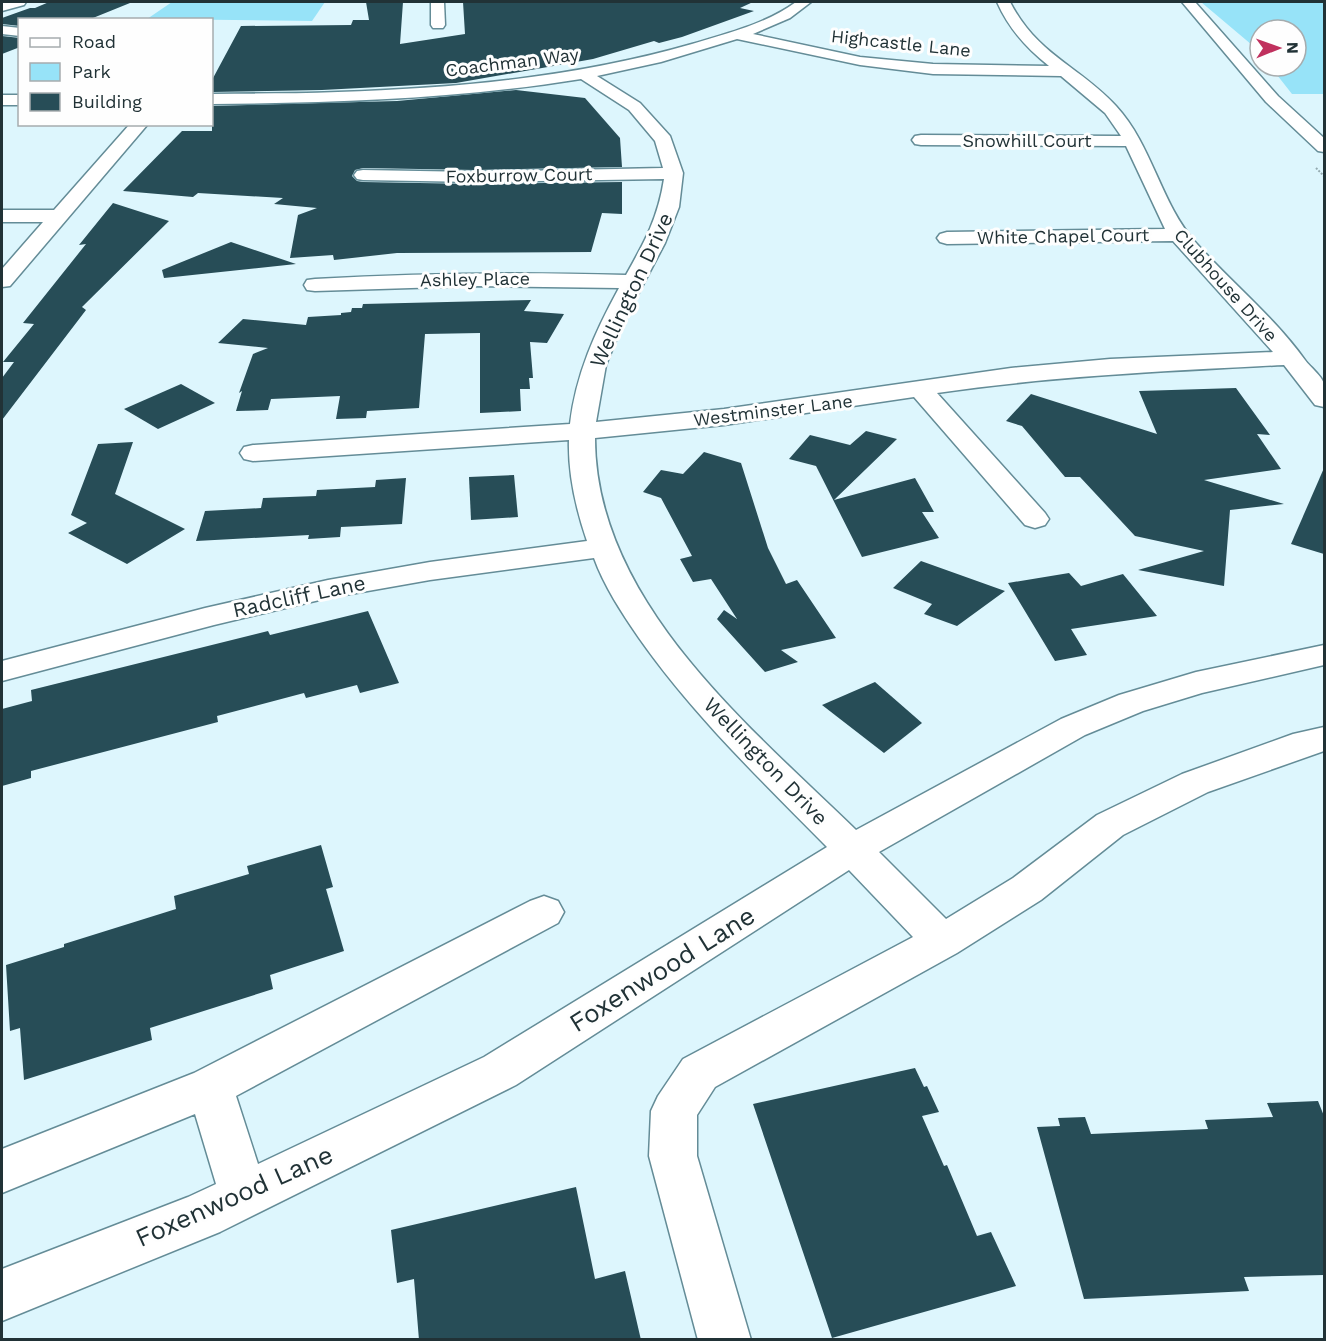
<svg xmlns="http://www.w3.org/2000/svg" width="1326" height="1341" font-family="'Work Sans',sans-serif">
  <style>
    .green { fill: #97e3f8 }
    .building { fill: #274d57 }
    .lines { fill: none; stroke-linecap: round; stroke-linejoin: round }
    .minor-casing { stroke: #648c97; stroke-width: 3 }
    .path { stroke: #94aab0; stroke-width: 2; stroke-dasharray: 2 1.5; stroke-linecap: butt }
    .minor { fill: #fff; fill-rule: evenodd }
    .labels { text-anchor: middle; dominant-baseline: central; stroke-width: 6; stroke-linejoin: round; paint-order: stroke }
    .far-street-label { font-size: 18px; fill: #213236; stroke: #fefefe }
    .street-label { font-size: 21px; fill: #213236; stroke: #fefefe }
    .near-street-label { font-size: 26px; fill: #213236; stroke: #fefefe }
  </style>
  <rect width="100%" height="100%" fill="#ddf6fd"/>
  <g class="green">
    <polygon points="172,2 325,2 312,21 147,19"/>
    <polygon points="1201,2 1324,2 1324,94 1292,94 1270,66 1296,66 1296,30 1260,30 1260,54 1252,45"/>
  </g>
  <g class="building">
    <polygon points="49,2 130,2 130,3 88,20 20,20 20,26 2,24 2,18 30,8 35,8"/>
    <polygon points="366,2 403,2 400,44 465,34 463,2 753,2 740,8 754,11 682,37 659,43 654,41 593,59 456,83 322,90 212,92 212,80 241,26 351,25 353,20 369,20"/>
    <polygon points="2,36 20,38 20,47 2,54"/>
    <polygon points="516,90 585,98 620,138 622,167 475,170 363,168 355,170 352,176 357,181 363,182 475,184 622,182 622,214 602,213 591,252 397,253 334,260 333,255 290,258 298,215 317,208 274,204 283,198 198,193 193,197 123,191 182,131 212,131 212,106 397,101"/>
    <polygon points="113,203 169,221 82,307 86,310 2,420 2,378 14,362 3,362 34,324 23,323 86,244 79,245"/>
    <polygon points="231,242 296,264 164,278 162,270"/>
    <polygon points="531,300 524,311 564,314 547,343 530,342 533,378 529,378 530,389 520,389 521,411 480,413 480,333 425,334 419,408 367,411 366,418 336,419 340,396 271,399 268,410 236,411 242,391 239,393 253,354 268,348 218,343 243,319 306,325 308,317 341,315 341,313 351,312 352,308 362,308 363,304"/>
    <polygon points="181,384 215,403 158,429 124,409"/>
    <polygon points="1236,388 1270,435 1257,434 1281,469 1204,480 1284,504 1230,510 1224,586 1138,570 1204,551 1135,536 1080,477 1065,477 1022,426 1006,421 1031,394 1157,434 1139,391"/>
    <polygon points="866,431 897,439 834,500 915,478 934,512 922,512 939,538 862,557 816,466 789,459 810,435 850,445"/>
    <polygon points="133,442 115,494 185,529 127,564 68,533 87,523 71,515 98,444"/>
    <polygon points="704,452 741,463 768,548 786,584 797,580 836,638 781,650 798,662 765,672 717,619 724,610 737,619 711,579 693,582 680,559 692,556 661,498 643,492 661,470 683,474"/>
    <polygon points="1324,468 1324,554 1291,544"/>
    <polygon points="514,475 518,517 471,520 469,477"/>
    <polygon points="406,478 402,524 341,527 340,537 308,539 309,535 196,541 205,511 261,508 263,498 316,496 317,490 375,487 376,480"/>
    <polygon points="921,561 1005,591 957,626 924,614 932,604 893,588"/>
    <polygon points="1069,573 1081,586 1123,574 1157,616 1071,629 1087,655 1055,661 1008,583"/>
    <polygon points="368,611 399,683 360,693 357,685 306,698 304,693 217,716 218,722 31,771 31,778 2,786 2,709 32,701 31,690 268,631 270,635"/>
    <polygon points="875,682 922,723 884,753 822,705"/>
    <polygon points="321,845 333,887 326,889 344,951 270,975 273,989 150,1028 152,1040 24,1080 20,1028 10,1031 6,965 64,947 64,944 176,909 174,896 249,874 247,866"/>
    <polygon points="915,1068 924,1087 927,1086 939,1112 922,1116 944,1166 947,1165 977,1236 991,1232 1016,1286 832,1338 753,1104"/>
    <polygon points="1318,1101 1324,1116 1324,1275 1244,1277 1249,1291 1084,1299 1037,1127 1060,1126 1058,1118 1085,1117 1091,1134 1208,1129 1205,1120 1273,1117 1267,1103"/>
    <polygon points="576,1187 595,1279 625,1271 641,1340 419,1340 414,1279 397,1283 391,1230"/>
  </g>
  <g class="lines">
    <defs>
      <g id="minor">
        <polygon points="7,2 26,2 24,5 2,11 2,3"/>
        <polygon points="431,2 444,2 445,25 443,28 433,28 431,25"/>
        <path d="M796,2H811L790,18L753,34L860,57L933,64L1049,66C1026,48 1009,29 997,2H1010C1038,56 1078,65 1116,106C1153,146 1160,203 1196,243C1231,282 1275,318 1305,360C1310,367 1322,376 1324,384C1326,391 1324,401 1324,407L1315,405L1284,365C1168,371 1053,376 937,393L1045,513L1049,519L1045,525L1035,528L1025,525L914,397L724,425L595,438C595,601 749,726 856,830L1061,719L1119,695L1196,672L1324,645V665L1202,693L1143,711L1085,735L879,852L946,919L1013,878L1097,815L1182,774L1293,734L1324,727V751L1208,792L1123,835L1041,900L957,953L715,1087L697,1115V1156L751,1340H698L649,1156L651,1111L658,1096L683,1059L913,937L849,870L516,1085L220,1232L2,1321V1269L188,1197L216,1184L195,1114L2,1193V1149L194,1073L530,901L544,896L558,901L564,912L558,923L236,1096L258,1164L484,1057L827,847C761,780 693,715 639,638C622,613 604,586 594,558L430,580L328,598L214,625L2,681V661L205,608L328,580L430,562L587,541C576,509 568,474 569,440L253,461L244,459L240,453L244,447L253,445L570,424C576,374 595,332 619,288L475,286L315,291L307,290L304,285L307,280L315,279C419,273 522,272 626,275C645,241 658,218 664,179L475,182L363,180L357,179L354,175L357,171L363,170L475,172L663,168L655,141L629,110L581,79C458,99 336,103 212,104V94C254,93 296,94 338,92C458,88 577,77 692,44C728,33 766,24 796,2ZM737,39L860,65L933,74L1061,76L1105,113L1121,136L921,135L915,136L912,140L915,144L921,145L1126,146L1165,229L947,232L940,234L937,238L940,242L947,244L1173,241L1273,352L1110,359L1011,368L724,409L596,422L606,365L624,321L665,243L679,207L683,173L670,136L640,103L597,76L661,62Z"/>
        <polygon points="1182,2 1195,2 1278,96 1324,138 1324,152 1318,151 1266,102"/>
        <polygon points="2,26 20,28 20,36 2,34"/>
        <rect x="2" y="95" width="18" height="10"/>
        <polygon points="130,124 148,124 10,286 2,287 2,269 43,222 2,222 2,210 54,210"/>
      </g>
    </defs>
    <use href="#minor" class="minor-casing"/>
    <polyline class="path" points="1316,168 1324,176"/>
    <use href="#minor" class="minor"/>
  </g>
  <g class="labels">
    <g class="far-street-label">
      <text transform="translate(901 43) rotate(6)">Highcastle Lane</text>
      <text transform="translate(512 62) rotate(-7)">Coachman Way</text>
      <text x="1027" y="140">Snowhill Court</text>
      <text transform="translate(519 175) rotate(-1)">Foxburrow Court</text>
      <text transform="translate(1063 236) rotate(-1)">White Chapel Court</text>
      <text transform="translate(475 279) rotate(-1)">Ashley Place</text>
      <text transform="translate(1226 285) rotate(48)">Clubhouse Drive</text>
      <text transform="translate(773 410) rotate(-7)">Westminster Lane</text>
    </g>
    <g class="street-label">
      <text transform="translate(631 290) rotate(-65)">Wellington Drive</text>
      <text transform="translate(299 596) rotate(-12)">Radcliff Lane</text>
      <text transform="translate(766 761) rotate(46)">Wellington Drive</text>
    </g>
    <g class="near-street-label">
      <text transform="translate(662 969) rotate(-32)">Foxenwood Lane</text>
      <text transform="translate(234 1196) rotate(-24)">Foxenwood Lane</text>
    </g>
  </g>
  <rect width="1326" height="1341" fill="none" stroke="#213236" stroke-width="6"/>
  <rect x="18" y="18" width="195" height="108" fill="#fefefe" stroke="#a6acae" stroke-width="1.5"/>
  <rect x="30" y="38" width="30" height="9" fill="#ffffff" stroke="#a6acae" stroke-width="1.5"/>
  <text x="72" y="48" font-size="18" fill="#213236">Road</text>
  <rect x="30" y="63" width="30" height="18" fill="#97e3f8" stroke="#a6acae" stroke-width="1.5"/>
  <text x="72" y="78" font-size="18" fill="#213236">Park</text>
  <rect x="30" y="93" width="30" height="18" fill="#274d57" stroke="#a6acae" stroke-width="1.5"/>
  <text x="72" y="108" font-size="18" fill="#213236">Building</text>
  <g transform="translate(1278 48) rotate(89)"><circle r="28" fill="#fefefe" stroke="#a6acae" stroke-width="1.5"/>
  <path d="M0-4.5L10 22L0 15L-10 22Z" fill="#c0315e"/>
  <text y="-9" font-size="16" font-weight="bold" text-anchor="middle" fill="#213236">N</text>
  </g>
</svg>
